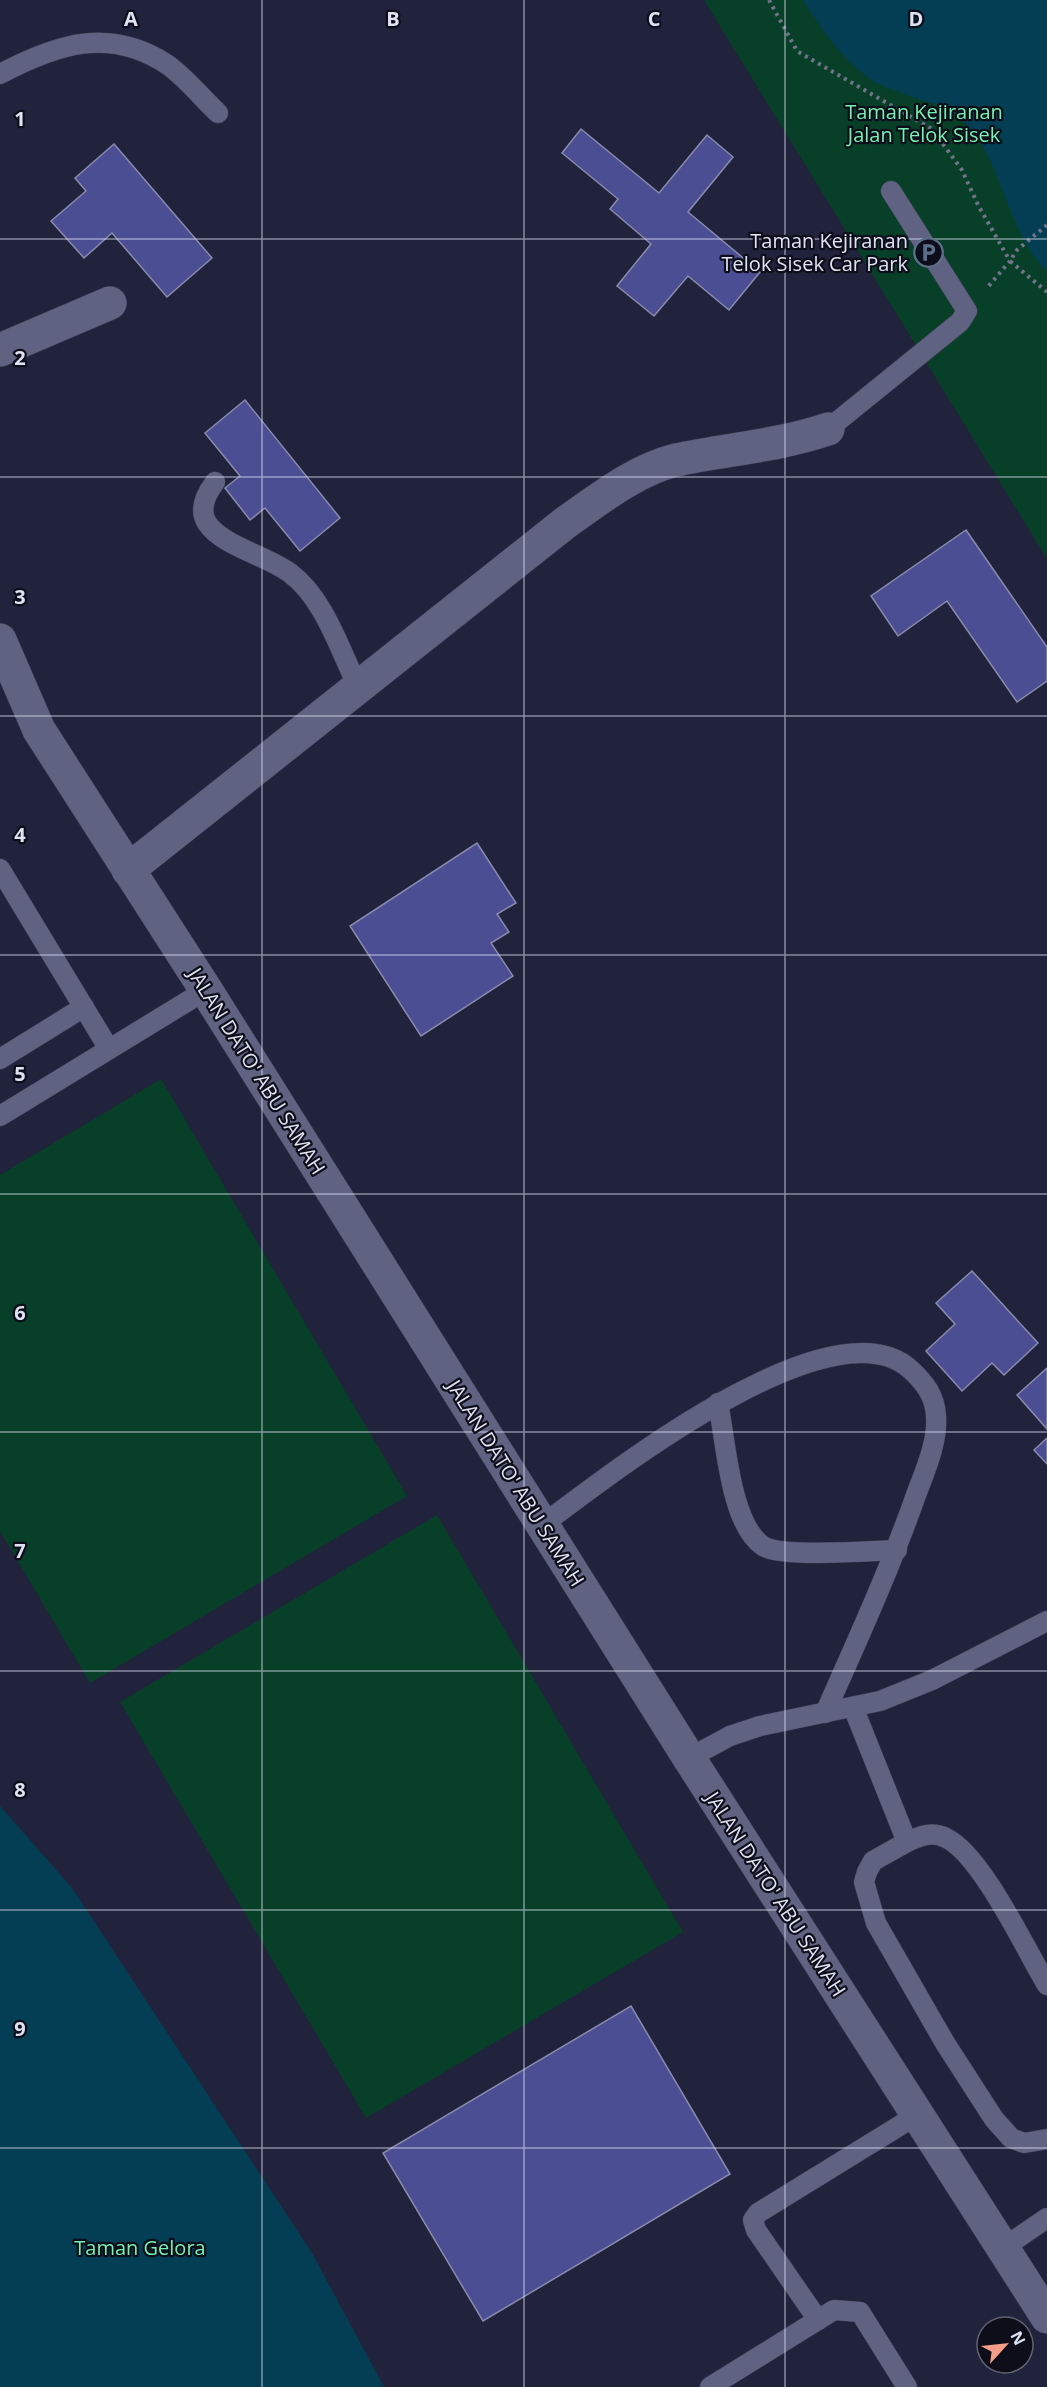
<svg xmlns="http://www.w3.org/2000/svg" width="1047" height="2387" font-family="'Open Sans',sans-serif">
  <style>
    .green { fill: #083f28 }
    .water { fill: #033e54 }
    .building { fill: #4c4e94; stroke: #888bac; stroke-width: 1.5 }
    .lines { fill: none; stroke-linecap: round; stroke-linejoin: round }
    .lane-casing { stroke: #3e3f55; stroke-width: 21 }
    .street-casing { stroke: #3e3f55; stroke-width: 34 }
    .path { stroke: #717389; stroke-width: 4; stroke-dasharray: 3 4.5; stroke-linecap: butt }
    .lane { stroke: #5f6281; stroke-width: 20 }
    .street { stroke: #5f6281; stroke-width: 33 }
    .grid { fill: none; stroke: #dfe2f3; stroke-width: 1.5; stroke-opacity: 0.55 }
    .labels { text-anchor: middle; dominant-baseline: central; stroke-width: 4.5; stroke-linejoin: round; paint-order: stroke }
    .park-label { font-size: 20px; fill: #76f1b3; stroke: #0d0e19 }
    .poi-label { font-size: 20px; fill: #dfe2f3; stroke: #0d0e19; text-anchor: end }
    .street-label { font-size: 20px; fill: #dfe2f3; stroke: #0d0e19 }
    .grid-label { font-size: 20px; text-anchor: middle; font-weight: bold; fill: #dfe2f3; stroke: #0d0e19; stroke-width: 4.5; stroke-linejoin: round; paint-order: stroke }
  </style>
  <rect width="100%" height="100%" fill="#21233d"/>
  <g class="green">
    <polygon points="704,0 1047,0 1047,559"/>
    <polygon points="161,1079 407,1496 90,1683 0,1531 0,1175"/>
    <polygon points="437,1515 683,1932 366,2118 120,1702"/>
  </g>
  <g class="water">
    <path d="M803,0H1047V271C1002,227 1004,150 952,111C941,103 922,102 909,96C896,90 878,86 867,77C840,56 821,29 803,0Z"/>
    <polygon points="0,1806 72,1888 312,2253 384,2387 0,2387"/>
  </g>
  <g class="building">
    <polygon points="581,129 659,193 707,135 733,157 688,212 760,272 729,310 688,276 654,316 617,286 651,244 610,209 618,199 562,153"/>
    <polygon points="114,144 212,258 167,297 112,233 84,258 51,221 86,191 75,178"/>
    <polygon points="245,400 340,518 300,551 265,508 250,520 225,488 240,476 205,433"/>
    <polygon points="966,530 1047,647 1047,681 1017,702 947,601 898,636 871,596"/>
    <polygon points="477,843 516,903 497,914 509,932 491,943 513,976 421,1036 350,926"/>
    <polygon points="972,1271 1038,1343 1004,1375 992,1363 962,1391 926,1351 955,1324 936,1303"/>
    <polygon points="1047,1368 1047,1429 1017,1395"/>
    <polygon points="1047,1438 1047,1464 1034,1450"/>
    <polygon points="631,2006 730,2174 483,2321 383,2153"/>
  </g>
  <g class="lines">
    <defs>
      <g id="lane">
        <path d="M0,74C57,44 110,26 168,65C186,78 202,98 218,113"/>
        <polyline points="828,429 960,322 967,311 891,191"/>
        <path d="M215,482C206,494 198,509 207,523C222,546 268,556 290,573C324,598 340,650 358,687"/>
        <polyline points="0,869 109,1049"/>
        <polyline points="0,1059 84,1007"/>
        <polyline points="0,1116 206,990"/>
        <path d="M718,1403C726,1441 730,1524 763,1546C782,1558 870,1551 897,1550"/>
        <path d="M542,1525C608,1476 833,1298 911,1370C925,1383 935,1396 936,1416C938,1442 925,1471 916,1495C890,1569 857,1641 825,1713"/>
        <path d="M853,1707L907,1842C920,1836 932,1831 946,1838C981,1854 1026,1950 1047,1985"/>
        <polyline points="689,1758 730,1736 760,1726 880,1701 932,1680 1047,1621"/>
        <polyline points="907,1842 873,1861 867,1872 864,1882 876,1923 945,2043 994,2119 1011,2138 1024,2143 1047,2139"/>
        <polyline points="1003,2248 1047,2218"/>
        <polyline points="818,2320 756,2230 753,2220 758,2213 917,2115"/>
        <polyline points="710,2387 834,2310 860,2312 907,2387"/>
      </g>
      <g id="street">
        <polyline points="0,350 110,303"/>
        <polyline points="0,640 39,730 206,990 689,1758 1047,2317"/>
        <path d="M128,870L565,523C598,500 635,470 676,460C727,449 778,446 828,429"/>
      </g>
    </defs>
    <use href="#lane" class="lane-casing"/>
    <use href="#street" class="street-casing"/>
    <g class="path">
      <polyline points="769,0 797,51 932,129 962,170 978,205 1010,261 987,288"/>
      <polyline points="1047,225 1017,250 1010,261 1047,292"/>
    </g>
    <use href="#lane" class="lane"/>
    <use href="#street" class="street"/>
  </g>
  <path class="grid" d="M262,0V2387M524,0V2387M785,0V2387M0,239H1047M0,477H1047M0,716H1047M0,955H1047M0,1194H1047M0,1432H1047M0,1671H1047M0,1910H1047M0,2148H1047"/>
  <defs>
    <symbol id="parking-ring" viewBox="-11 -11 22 22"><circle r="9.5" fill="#0d0e19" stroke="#5c6f8a" stroke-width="1.5"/><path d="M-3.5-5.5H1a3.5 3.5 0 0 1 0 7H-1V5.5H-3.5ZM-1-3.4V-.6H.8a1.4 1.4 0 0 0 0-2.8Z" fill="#5c6f8a"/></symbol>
  </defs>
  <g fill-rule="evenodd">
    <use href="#parking-ring" x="912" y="236" width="33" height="33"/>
  </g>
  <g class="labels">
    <g class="park-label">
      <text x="924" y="111">Taman Kejiranan<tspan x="924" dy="23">Jalan Telok Sisek</tspan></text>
      <text x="140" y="2247">Taman Gelora</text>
    </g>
    <g class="poi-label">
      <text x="908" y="240">Taman Kejiranan<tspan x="908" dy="23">Telok Sisek Car Park</tspan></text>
    </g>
    <g class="street-label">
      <text transform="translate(257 1071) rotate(58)">JALAN DATO' ABU SAMAH</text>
      <text transform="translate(516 1483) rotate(58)">JALAN DATO' ABU SAMAH</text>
      <text transform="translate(776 1894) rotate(57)">JALAN DATO' ABU SAMAH</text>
    </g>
  </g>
  <g class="grid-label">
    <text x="131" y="26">A</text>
    <text x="393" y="26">B</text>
    <text x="654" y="26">C</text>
    <text x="916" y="26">D</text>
    <text x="20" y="126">1</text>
    <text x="20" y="365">2</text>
    <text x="20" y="604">3</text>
    <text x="20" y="842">4</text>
    <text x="20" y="1081">5</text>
    <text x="20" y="1320">6</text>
    <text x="20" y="1558">7</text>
    <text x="20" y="1797">8</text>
    <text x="20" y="2036">9</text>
  </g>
  <g transform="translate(1005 2345) rotate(63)"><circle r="28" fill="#0d0e19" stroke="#616370" stroke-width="1.5"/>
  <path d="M0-4.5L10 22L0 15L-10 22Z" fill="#f49e88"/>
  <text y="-9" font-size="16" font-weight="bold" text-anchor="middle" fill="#dfe2f3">N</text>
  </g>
</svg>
